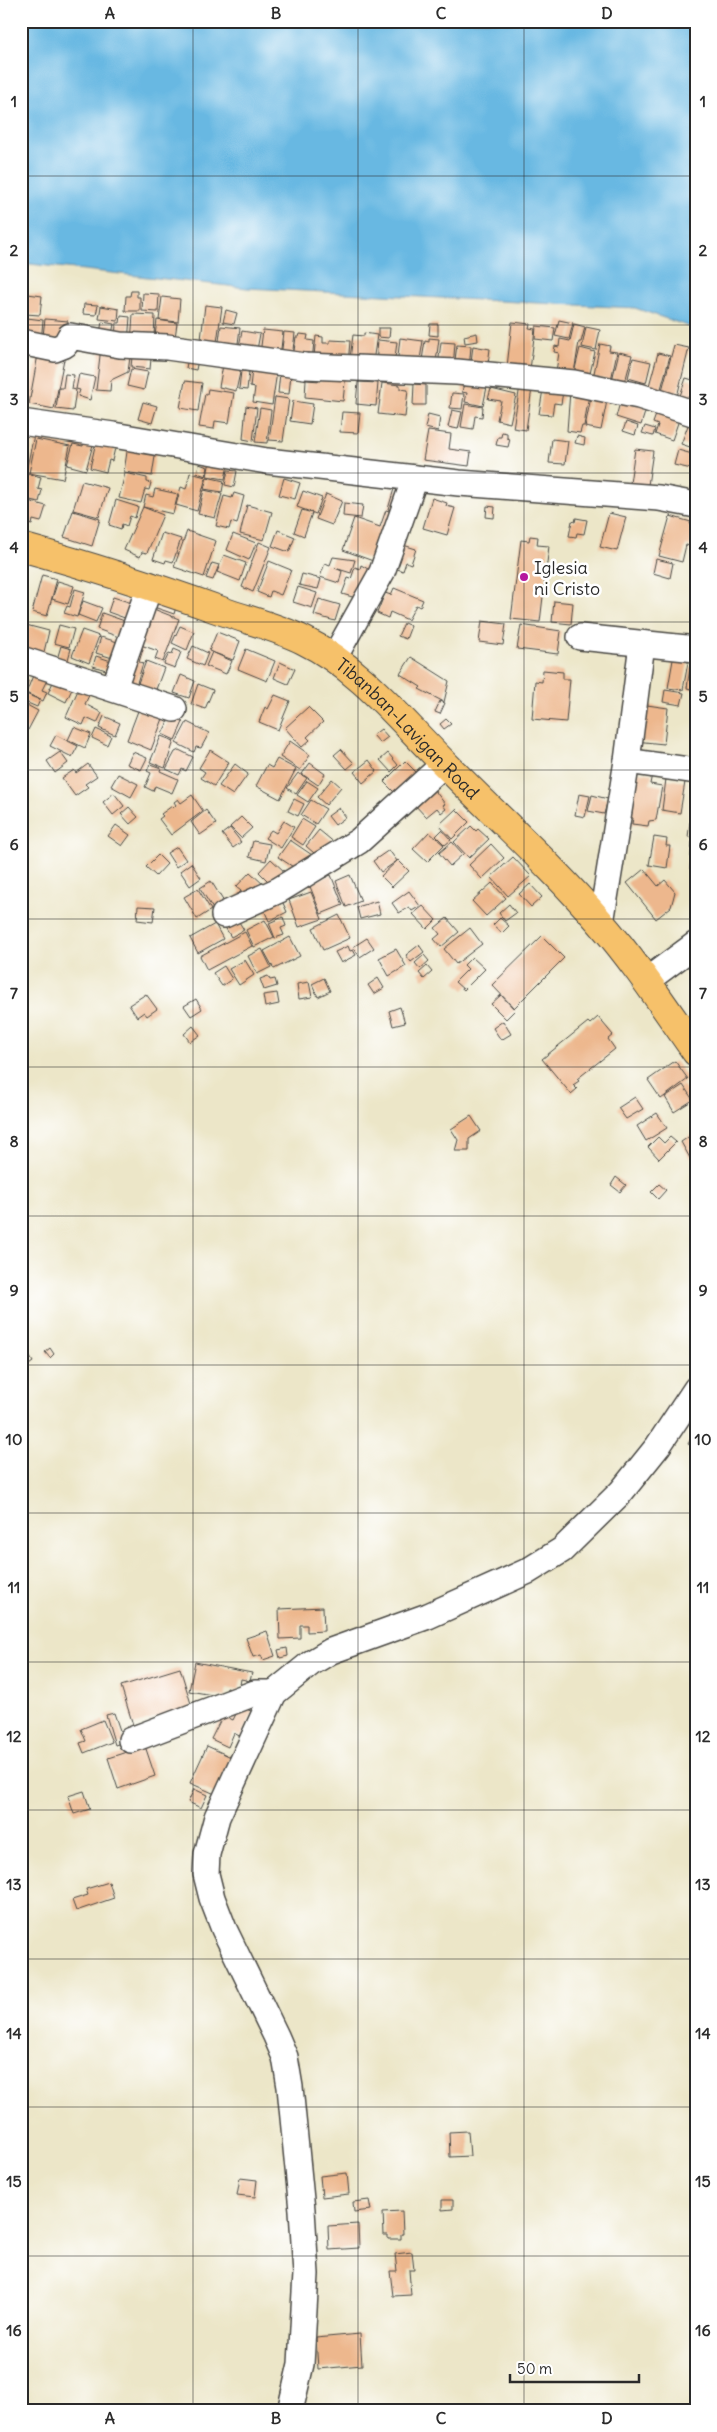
<svg xmlns="http://www.w3.org/2000/svg" width="717" height="2432" font-family="Delius,sans-serif">
  <style>
    .water { fill: #67b8e2; stroke: #497286 }
    .building { fill: #edb78d }
    .lines { fill: none; stroke-linecap: round; stroke-linejoin: round }
    .minor-casing { stroke: #484743; stroke-width: 28 }
    .major-casing { stroke: #484743; stroke-width: 30 }
    .minor { stroke: #fff; stroke-width: 25 }
    .major { stroke: #f6c16b; stroke-width: 28 }
    .grid { fill: none; stroke: #2b2b2b; stroke-width: 1; stroke-opacity: 0.55 }
    .poi-dot { fill: #b5179e; stroke: #fff; stroke-width: 2 }
    .labels { text-anchor: middle; dominant-baseline: central; stroke-width: 5; stroke-linejoin: round; paint-order: stroke }
    .poi-label { font-size: 18px; fill: #2b2b2b; stroke: #fff; text-anchor: start }
    .street-label { font-size: 18px; fill: #2b2b2b; stroke: #fff }
    .neatline { fill: none; stroke: #2b2b2b; stroke-width: 2 }
    .grid-label { font-size: 16px; text-anchor: middle; font-weight: bold; fill: #2b2b2b }
  </style>
  <rect width="100%" height="100%" fill="#fff"/>
  <filter id="ink" filterUnits="userSpaceOnUse"><feTurbulence type="fractalNoise" baseFrequency=".02" numOctaves="2"/><feDisplacementMap in="SourceGraphic" scale="10" xChannelSelector="R" yChannelSelector="G"/><feConvolveMatrix kernelMatrix="1 2 1 2 8 2 1 2 1" color-interpolation-filters="sRGB"/></filter>
  <filter id="wash" filterUnits="userSpaceOnUse"><feTurbulence type="fractalNoise" baseFrequency=".0096" numOctaves="4" result="noise"/><feDisplacementMap in="SourceGraphic" scale="20" xChannelSelector="R" yChannelSelector="G"/><feGaussianBlur stdDeviation="1.12" result="paint"/><feColorMatrix in="noise" values="0 0 0 0 0 0 0 0 0 0 0 0 0 0 0 0 0 1.4 0 .05"/><feComposite in="paint" operator="in"/></filter>
  <g filter="url(#wash)">
    <rect width="100%" height="100%" fill="#ece6c8"/>
    <polygon class="water" points="21,21 696,21 696,329 635,308 247,288 21,263"/>
    <g id="blocks">
      <g class="building">
        <polygon points="131,291 137,291 137,297 140,297 140,311 125,311 126,296 130,296"/>
        <polygon points="143,293 159,294 158,312 142,311"/>
        <polygon points="28,294 42,296 40,315 25,314"/>
        <polygon points="162,297 180,299 178,322 159,320"/>
        <polygon points="21,301 26,302 23,322 21,322"/>
        <polygon points="84,304 98,305 96,315 83,314"/>
        <polygon points="205,305 222,307 216,349 200,348"/>
        <polygon points="101,306 119,309 118,321 99,319"/>
        <polygon points="226,310 237,313 234,324 223,322"/>
        <polygon points="133,314 155,315 154,337 131,343"/>
        <polygon points="121,316 130,317 128,342 115,341 116,323 120,323"/>
        <polygon points="27,318 43,320 41,341 25,340"/>
        <polygon points="45,319 68,321 67,336 42,344"/>
        <polygon points="157,320 177,323 175,338 155,336"/>
        <polygon points="559,320 573,323 569,339 555,336"/>
        <polygon points="102,322 114,324 111,340 99,338"/>
        <polygon points="512,322 530,324 529,328 535,329 530,370 507,367"/>
        <polygon points="430,324 438,324 438,336 429,335"/>
        <polygon points="574,324 585,327 581,342 579,342 574,373 580,348 595,352 588,382 555,377 559,353 554,352 555,346 559,347 560,339 570,341"/>
        <polygon points="221,326 240,328 237,351 218,349"/>
        <polygon points="536,326 555,328 553,341 535,339"/>
        <polygon points="586,327 600,330 596,350 582,347"/>
        <polygon points="378,328 390,328 389,338 378,337"/>
        <polygon points="263,330 283,332 280,357 260,354"/>
        <polygon points="242,331 260,334 256,355 238,352"/>
        <polygon points="284,332 295,333 292,358 281,357"/>
        <polygon points="364,333 377,335 373,362 350,359 353,335 364,336"/>
        <polygon points="477,333 478,341 465,343 464,336"/>
        <polygon points="300,334 308,335 307,340 314,341 312,361 293,358 296,337 299,337"/>
        <polygon points="316,336 323,337 323,343 330,343 330,340 350,341 348,364 314,356"/>
        <polygon points="400,338 423,341 420,359 397,365"/>
        <polygon points="429,338 439,339 436,362 422,360 425,341 429,342"/>
        <polygon points="378,340 397,342 394,366 376,364"/>
        <polygon points="441,342 455,343 453,367 438,366"/>
        <polygon points="600,344 610,346 609,351 617,352 611,380 593,378"/>
        <polygon points="457,345 471,346 469,369 454,367"/>
        <polygon points="674,345 689,348 676,401 660,398"/>
        <polygon points="473,346 490,349 487,372 470,370"/>
        <polygon points="101,347 131,350 128,372 111,380 110,391 96,390"/>
        <polygon points="133,347 152,349 150,369 131,367"/>
        <polygon points="39,349 65,354 54,409 29,404"/>
        <polygon points="189,352 199,354 196,370 186,368"/>
        <polygon points="619,352 632,355 624,386 611,384"/>
        <polygon points="658,353 670,356 659,396 647,393"/>
        <polygon points="633,358 651,362 646,383 628,378"/>
        <polygon points="223,365 241,368 236,391 219,387"/>
        <polygon points="131,369 148,372 144,390 127,386"/>
        <polygon points="252,369 277,372 272,405 253,402 255,388 250,387"/>
        <polygon points="322,370 346,372 343,401 305,397 306,380 321,381"/>
        <polygon points="241,371 249,372 247,390 239,389"/>
        <polygon points="280,373 291,374 289,394 278,393"/>
        <polygon points="65,374 74,375 72,389 76,390 73,411 56,409 59,388 63,388"/>
        <polygon points="79,374 95,377 90,400 78,396 80,390 76,389"/>
        <polygon points="686,378 696,381 696,410 677,405"/>
        <polygon points="185,381 202,383 198,411 180,408"/>
        <polygon points="358,382 378,383 376,406 356,404"/>
        <polygon points="382,383 400,385 400,389 408,390 405,417 378,414"/>
        <polygon points="464,383 487,387 483,406 465,402 467,393 462,392"/>
        <polygon points="544,383 564,385 561,404 554,403 552,415 539,414"/>
        <polygon points="414,384 426,385 426,405 413,405"/>
        <polygon points="520,386 532,388 526,430 513,428"/>
        <polygon points="590,388 584,426 582,426 580,433 567,431 570,391"/>
        <polygon points="208,389 234,393 229,423 215,421 214,429 199,427 205,394 207,394"/>
        <polygon points="491,389 516,395 510,423 497,420 501,401 488,399"/>
        <polygon points="592,392 608,396 601,430 585,427"/>
        <polygon points="452,393 464,394 462,409 450,408"/>
        <polygon points="275,397 289,399 283,441 269,440"/>
        <polygon points="621,399 647,406 641,425 616,417"/>
        <polygon points="293,401 313,404 310,424 290,421"/>
        <polygon points="143,402 157,406 152,423 138,419"/>
        <polygon points="465,404 483,407 482,417 475,416 473,429 461,427"/>
        <polygon points="246,406 257,408 253,441 243,439"/>
        <polygon points="260,408 271,410 267,443 255,442"/>
        <polygon points="658,409 680,417 672,440 655,434 658,425 653,423"/>
        <polygon points="452,410 462,412 458,429 448,427"/>
        <polygon points="342,412 360,413 358,433 340,432"/>
        <polygon points="428,414 440,417 438,431 425,428"/>
        <polygon points="692,415 696,416 696,449 681,444"/>
        <polygon points="626,422 638,426 635,435 623,431"/>
        <polygon points="645,426 655,429 653,436 642,433"/>
        <polygon points="428,431 451,434 449,449 471,452 469,466 423,460"/>
        <polygon points="502,432 507,433 507,438 510,439 508,447 496,445 498,437 501,437"/>
        <polygon points="21,433 34,435 26,471 21,470"/>
        <polygon points="577,436 585,438 584,445 575,443"/>
        <polygon points="36,439 70,446 63,479 29,473"/>
        <polygon points="84,439 94,441 86,470 67,465 73,444 83,446"/>
        <polygon points="552,439 568,441 565,464 549,463"/>
        <polygon points="99,444 115,448 112,461 109,460 106,472 90,468 95,446 99,446"/>
        <polygon points="128,445 156,450 152,476 124,472"/>
        <polygon points="635,449 653,451 647,492 629,490"/>
        <polygon points="678,450 696,455 696,470 674,465"/>
        <polygon points="210,461 228,465 225,479 207,476"/>
        <polygon points="199,464 208,467 206,476 197,473"/>
        <polygon points="228,470 237,471 234,487 225,485"/>
        <polygon points="22,472 41,477 38,489 42,490 39,502 21,498"/>
        <polygon points="125,473 147,478 147,482 151,483 149,490 145,489 141,503 119,498"/>
        <polygon points="190,473 206,477 197,511 176,505 181,487 186,489"/>
        <polygon points="207,477 224,481 222,492 204,489"/>
        <polygon points="694,477 696,477 696,497 689,496"/>
        <polygon points="284,478 300,483 295,499 279,495"/>
        <polygon points="82,481 108,488 99,517 73,510"/>
        <polygon points="155,489 178,494 173,514 143,507 146,495 153,497"/>
        <polygon points="394,489 405,493 399,513 388,509"/>
        <polygon points="204,490 222,494 215,518 198,514"/>
        <polygon points="303,491 322,498 316,514 297,507"/>
        <polygon points="234,493 244,496 237,524 231,522 229,529 216,526 224,496 232,498"/>
        <polygon points="326,494 342,501 332,525 316,519"/>
        <polygon points="432,498 447,503 446,506 455,508 447,535 423,528"/>
        <polygon points="21,499 46,506 41,522 33,520 32,525 21,522"/>
        <polygon points="116,500 138,507 135,518 130,516 127,526 122,524 121,529 109,525"/>
        <polygon points="344,503 363,505 361,518 343,516"/>
        <polygon points="247,505 272,512 264,540 240,534"/>
        <polygon points="487,506 495,507 494,518 486,517"/>
        <polygon points="143,507 163,515 147,553 142,552 140,557 124,550"/>
        <polygon points="302,510 312,513 304,536 294,532"/>
        <polygon points="386,510 399,514 373,561 343,550 354,518 380,527"/>
        <polygon points="73,511 100,519 92,546 64,537"/>
        <polygon points="609,513 626,517 617,551 600,547"/>
        <polygon points="670,516 691,522 690,524 695,526 690,546 686,545 682,562 659,556"/>
        <polygon points="576,518 587,520 584,534 577,533 576,537 569,536 572,521 575,522"/>
        <polygon points="278,530 295,537 289,552 272,546"/>
        <polygon points="187,531 216,541 204,577 174,567"/>
        <polygon points="162,533 181,539 173,562 166,560 165,563 153,559"/>
        <polygon points="233,534 256,543 249,560 227,550"/>
        <polygon points="530,536 538,537 537,545 549,546 540,622 511,619 521,540 529,541"/>
        <polygon points="259,542 271,547 253,592 242,587"/>
        <polygon points="400,544 416,549 411,564 406,562 403,571 392,567"/>
        <polygon points="224,555 246,563 240,581 217,572"/>
        <polygon points="333,557 355,560 351,573 335,568 342,571 339,583 320,577 325,563 330,565"/>
        <polygon points="656,559 673,563 670,578 653,573"/>
        <polygon points="269,561 291,570 281,595 271,591 269,597 257,592"/>
        <polygon points="212,563 219,565 213,580 206,578"/>
        <polygon points="361,565 375,573 363,600 342,594 348,578 351,579 355,567 360,569"/>
        <polygon points="302,574 321,579 318,589 299,585"/>
        <polygon points="42,575 57,579 47,616 32,612"/>
        <polygon points="58,581 74,586 68,604 52,599"/>
        <polygon points="298,587 317,593 312,608 293,602"/>
        <polygon points="394,588 423,600 420,607 416,605 408,620 390,612 388,618 377,613 385,593 391,595"/>
        <polygon points="75,589 85,592 77,617 64,613 67,606 70,607"/>
        <polygon points="113,597 138,605 133,621 108,612"/>
        <polygon points="150,598 176,607 174,614 148,605"/>
        <polygon points="319,599 340,605 335,621 314,615"/>
        <polygon points="83,601 102,608 96,622 78,615"/>
        <polygon points="554,601 573,603 571,624 552,622"/>
        <polygon points="146,606 179,619 163,662 155,659 158,651 132,642"/>
        <polygon points="102,613 133,624 127,640 97,629"/>
        <polygon points="482,621 506,624 503,645 479,642"/>
        <polygon points="404,623 411,626 406,639 398,636"/>
        <polygon points="26,625 49,631 43,656 21,651"/>
        <polygon points="59,625 74,629 69,647 54,643"/>
        <polygon points="521,625 561,631 558,654 517,649"/>
        <polygon points="180,626 194,632 187,650 172,643"/>
        <polygon points="82,630 99,636 89,663 72,656"/>
        <polygon points="217,632 240,641 233,660 209,651"/>
        <polygon points="101,637 124,644 119,660 96,653"/>
        <polygon points="131,645 143,649 139,662 143,663 136,686 120,681"/>
        <polygon points="61,646 71,649 65,670 55,666"/>
        <polygon points="193,646 208,653 203,666 187,659"/>
        <polygon points="174,649 181,652 175,668 164,664 169,653 172,654"/>
        <polygon points="246,649 275,661 267,681 238,669"/>
        <polygon points="212,652 232,661 226,674 206,666"/>
        <polygon points="674,654 689,657 683,690 668,688"/>
        <polygon points="96,656 117,663 103,680 106,670 93,666"/>
        <polygon points="411,657 449,681 444,702 419,689 421,687 400,674"/>
        <polygon points="146,661 164,668 155,692 137,686"/>
        <polygon points="280,662 295,669 288,684 274,678"/>
        <polygon points="690,667 696,668 696,690 687,688"/>
        <polygon points="543,670 563,672 563,679 570,679 566,722 532,719 535,681 542,682"/>
        <polygon points="34,673 48,678 42,690 47,692 43,701 26,693"/>
        <polygon points="181,675 195,681 189,698 174,693"/>
        <polygon points="21,678 28,681 21,698"/>
        <polygon points="54,680 72,689 66,702 48,693"/>
        <polygon points="198,684 213,690 205,709 191,704"/>
        <polygon points="79,688 90,693 85,704 102,713 97,723 86,718 83,725 66,717"/>
        <polygon points="665,690 684,693 681,705 663,702"/>
        <polygon points="26,694 40,700 37,707 23,701"/>
        <polygon points="275,695 290,701 278,730 259,722 265,707 268,709"/>
        <polygon points="440,701 445,703 440,714 435,712"/>
        <polygon points="141,703 164,716 151,750 127,740"/>
        <polygon points="25,704 38,711 28,730 21,726 21,712"/>
        <polygon points="640,704 668,708 664,744 635,741"/>
        <polygon points="308,707 323,722 307,737 310,740 302,747 285,728"/>
        <polygon points="168,715 183,722 175,740 162,734 168,722 165,720"/>
        <polygon points="104,716 120,723 115,735 99,728"/>
        <polygon points="446,719 451,724 444,729 440,724"/>
        <polygon points="187,722 209,733 201,748 196,747 194,752 176,743"/>
        <polygon points="74,727 91,734 85,748 68,740"/>
        <polygon points="96,729 111,736 107,745 92,738"/>
        <polygon points="381,729 388,737 380,743 373,735"/>
        <polygon points="56,735 78,746 72,757 50,746"/>
        <polygon points="161,736 174,741 165,768 150,762"/>
        <polygon points="290,741 310,755 300,770 280,757"/>
        <polygon points="341,749 354,763 347,769 334,755"/>
        <polygon points="179,750 193,757 186,771 182,769 179,775 166,769 175,752"/>
        <polygon points="210,750 229,762 214,786 201,778 205,772 199,768"/>
        <polygon points="60,752 68,763 55,773 47,761"/>
        <polygon points="133,752 147,758 141,770 127,764"/>
        <polygon points="388,753 398,765 391,772 380,760"/>
        <polygon points="277,759 296,769 280,799 256,786 267,765 272,768"/>
        <polygon points="369,760 377,771 363,783 354,772"/>
        <polygon points="405,761 420,776 399,797 384,782"/>
        <polygon points="310,763 325,774 318,785 302,774"/>
        <polygon points="88,764 97,776 85,784 88,787 75,796 62,778 74,770 76,773"/>
        <polygon points="150,764 161,768 160,771 178,779 172,793 155,786 153,791 145,787 151,773 147,771"/>
        <polygon points="235,764 248,774 233,795 219,786"/>
        <polygon points="638,772 652,774 650,784 662,786 656,820 649,821 648,826 632,824 633,818 629,817"/>
        <polygon points="298,773 307,778 296,794 287,788"/>
        <polygon points="118,774 138,784 131,797 111,786"/>
        <polygon points="332,779 341,787 326,805 317,797"/>
        <polygon points="666,779 685,782 680,813 662,810"/>
        <polygon points="307,781 318,788 308,802 297,795"/>
        <polygon points="433,788 445,804 443,805 446,809 441,813 437,808 426,817 414,804"/>
        <polygon points="114,793 124,806 113,815 103,802"/>
        <polygon points="579,794 590,796 585,817 575,815"/>
        <polygon points="192,795 203,811 171,835 159,819 163,816 161,814 172,806 173,808 176,805 174,802 178,799 181,803"/>
        <polygon points="592,795 608,799 604,814 588,811"/>
        <polygon points="294,799 304,804 298,816 288,811"/>
        <polygon points="311,800 326,809 316,824 301,815"/>
        <polygon points="129,807 138,817 130,824 121,814"/>
        <polygon points="339,808 346,817 335,825 328,816"/>
        <polygon points="456,809 469,822 452,839 439,825"/>
        <polygon points="206,810 216,824 200,835 191,822"/>
        <polygon points="241,817 252,828 241,838 230,827"/>
        <polygon points="302,819 315,827 303,845 291,837"/>
        <polygon points="284,821 294,827 281,848 265,838 271,830 276,833"/>
        <polygon points="690,822 696,823 696,838 688,837"/>
        <polygon points="116,825 130,835 122,846 108,836"/>
        <polygon points="471,826 476,831 478,829 489,839 469,858 454,842"/>
        <polygon points="230,828 241,842 233,848 222,834"/>
        <polygon points="319,830 336,844 322,860 306,846"/>
        <polygon points="442,830 451,840 445,845 436,836"/>
        <polygon points="429,832 444,845 427,862 413,849"/>
        <polygon points="654,837 667,839 666,846 670,846 667,868 649,865"/>
        <polygon points="290,840 315,857 304,874 278,857"/>
        <polygon points="253,841 270,844 266,861 249,857"/>
        <polygon points="452,842 463,854 450,866 439,853"/>
        <polygon points="692,842 696,842 696,870 690,869"/>
        <polygon points="491,844 504,858 482,879 469,865"/>
        <polygon points="177,847 186,860 176,867 167,853"/>
        <polygon points="389,850 397,861 381,872 373,861"/>
        <polygon points="158,855 167,864 156,876 146,867"/>
        <polygon points="513,857 531,876 508,896 491,877"/>
        <polygon points="271,859 286,873 274,887 259,872"/>
        <polygon points="398,860 409,871 392,887 381,876"/>
        <polygon points="191,863 201,878 190,886 180,871"/>
        <polygon points="644,869 658,886 665,880 675,892 671,907 656,919 627,883"/>
        <polygon points="250,872 265,886 236,897 241,891 236,887"/>
        <polygon points="331,875 343,905 321,914 309,884"/>
        <polygon points="350,875 361,901 346,907 336,881"/>
        <polygon points="211,881 224,902 213,909 200,888"/>
        <polygon points="492,883 506,898 486,916 472,901"/>
        <polygon points="530,884 542,897 531,907 519,894"/>
        <polygon points="198,889 211,910 197,919 184,897"/>
        <polygon points="409,891 420,906 412,911 409,907 399,913 392,903"/>
        <polygon points="311,892 322,919 299,927 289,900"/>
        <polygon points="279,894 287,912 269,921 261,903"/>
        <polygon points="377,901 380,914 360,919 357,907"/>
        <polygon points="509,904 516,913 505,921 499,913"/>
        <polygon points="138,906 155,907 153,922 137,920"/>
        <polygon points="423,906 436,920 427,929 413,914"/>
        <polygon points="339,915 350,938 323,950 313,928"/>
        <polygon points="236,917 244,930 231,937 223,924"/>
        <polygon points="283,917 286,926 281,928 284,935 275,938 269,923"/>
        <polygon points="447,918 459,932 441,947 434,939 440,934 435,928"/>
        <polygon points="500,918 509,926 502,933 493,925"/>
        <polygon points="265,920 274,937 254,947 246,930"/>
        <polygon points="215,924 223,939 198,953 190,938"/>
        <polygon points="470,928 482,944 456,964 444,949"/>
        <polygon points="245,932 252,946 207,970 200,956"/>
        <polygon points="542,936 564,958 514,1008 492,985"/>
        <polygon points="290,937 300,956 274,969 264,951"/>
        <polygon points="367,938 374,948 360,957 353,947"/>
        <polygon points="419,945 424,952 411,962 406,955"/>
        <polygon points="348,946 350,951 353,950 356,955 341,963 335,952"/>
        <polygon points="262,949 271,967 257,974 248,956"/>
        <polygon points="396,949 406,966 389,976 379,958"/>
        <polygon points="424,955 429,961 420,969 415,963"/>
        <polygon points="472,957 485,969 464,990 455,982 468,969 464,965"/>
        <polygon points="245,960 254,975 239,985 229,969"/>
        <polygon points="224,966 232,979 222,986 213,973"/>
        <polygon points="427,966 432,972 424,979 419,973"/>
        <polygon points="268,976 270,980 275,979 277,986 264,990 260,979"/>
        <polygon points="324,978 330,991 318,997 312,984"/>
        <polygon points="378,978 384,988 374,994 368,985"/>
        <polygon points="309,982 312,997 299,999 297,984"/>
        <polygon points="277,993 279,1004 265,1007 263,995"/>
        <polygon points="146,994 157,1009 147,1016 144,1012 137,1017 129,1005"/>
        <polygon points="501,995 515,1010 506,1019 491,1004"/>
        <polygon points="196,999 202,1009 191,1016 184,1006"/>
        <polygon points="400,1007 405,1023 393,1026 389,1011"/>
        <polygon points="598,1017 613,1035 608,1039 615,1049 577,1079 579,1081 573,1085 577,1089 571,1094 542,1059 588,1022 590,1024"/>
        <polygon points="503,1021 511,1034 501,1040 493,1028"/>
        <polygon points="193,1026 200,1035 190,1042 184,1034"/>
        <polygon points="675,1061 688,1079 661,1099 648,1080"/>
        <polygon points="683,1085 693,1100 674,1112 665,1097"/>
        <polygon points="635,1097 643,1109 626,1119 618,1108"/>
        <polygon points="657,1113 667,1128 646,1141 637,1126"/>
        <polygon points="471,1116 481,1131 469,1139 469,1151 455,1151 458,1140 451,1129"/>
        <polygon points="693,1134 696,1139 696,1155 690,1158 681,1142"/>
        <polygon points="658,1137 664,1143 670,1137 676,1142 659,1159 648,1147"/>
        <polygon points="616,1177 626,1185 620,1192 611,1185"/>
        <polygon points="659,1184 666,1190 658,1199 651,1192"/>
        <polygon points="50,1348 54,1354 50,1358 45,1352"/>
        <polygon points="28,1354 33,1362 23,1369 21,1358"/>
        <polygon points="696,1429 696,1448 688,1444"/>
        <polygon points="323,1607 324,1631 307,1632 307,1625 300,1625 300,1638 280,1639 279,1609"/>
        <polygon points="267,1631 275,1656 263,1660 261,1655 253,1657 246,1638"/>
        <polygon points="287,1648 288,1656 280,1658 278,1650"/>
        <polygon points="195,1662 252,1673 250,1681 241,1679 239,1691 227,1688 225,1697 189,1691"/>
        <polygon points="180,1668 192,1707 133,1725 121,1686"/>
        <polygon points="240,1706 253,1712 241,1737 234,1733 228,1747 211,1739 223,1715 233,1720"/>
        <polygon points="114,1713 124,1742 115,1745 106,1715"/>
        <polygon points="103,1720 112,1742 84,1753 80,1743 86,1741 81,1729"/>
        <polygon points="145,1746 155,1776 118,1789 108,1758"/>
        <polygon points="207,1746 231,1757 215,1794 190,1783"/>
        <polygon points="194,1789 207,1795 201,1808 188,1802"/>
        <polygon points="84,1791 90,1809 74,1814 68,1796"/>
        <polygon points="109,1882 114,1898 76,1911 72,1900 88,1895 86,1889"/>
        <polygon points="468,2131 470,2156 450,2157 449,2132"/>
        <polygon points="347,2173 349,2194 322,2197 320,2176"/>
        <polygon points="240,2178 257,2180 255,2197 237,2195"/>
        <polygon points="369,2200 371,2210 354,2212 353,2202"/>
        <polygon points="442,2200 453,2200 453,2209 442,2210"/>
        <polygon points="402,2211 403,2234 401,2234 401,2239 388,2239 388,2235 384,2235 383,2212"/>
        <polygon points="358,2224 359,2248 329,2250 328,2226"/>
        <polygon points="412,2252 414,2270 409,2270 411,2295 393,2296 390,2271 397,2271 395,2254"/>
        <polygon points="360,2334 362,2365 318,2369 316,2338"/>
      </g>
    </g>
  </g>
  <g filter="url(#ink)">
    <use href="#blocks" fill-opacity="0" stroke="#484743" stroke-width="1"/>
    <g class="lines">
      <defs>
        <g id="minor">
          <polyline points="21,342 55,349 65,345 70,336 120,345 167,347 305,366 457,372 574,383 639,396 696,414"/>
          <polyline points="21,422 113,435 267,461 459,483 659,498 696,505"/>
          <polyline points="580,637 696,649"/>
          <polyline points="334,658 382,572 415,478"/>
          <polyline points="21,659 174,709"/>
          <polyline points="114,688 150,585"/>
          <polyline points="627,761 696,771"/>
          <polyline points="224,915 279,890 359,841 444,764"/>
          <polyline points="601,923 627,761 642,644"/>
          <polyline points="646,981 696,944"/>
          <polyline points="131,1740 255,1693 274,1693"/>
          <polyline points="290,2411 301,2364 306,2274 302,2210 290,2087 285,2057 276,2036 224,1929 212,1898 206,1874 207,1854 217,1817 274,1693 311,1663 331,1651 428,1616 528,1571 562,1550 621,1492 658,1446 696,1389"/>
        </g>
        <g id="major">
          <path id="s1" d="M21,547C90,566 158,588 225,612C251,621 279,628 303,640C361,668 402,722 447,766C498,818 552,866 600,922C635,962 665,1008 696,1052"/>
        </g>
      </defs>
      <use href="#minor" class="minor-casing"/>
      <use href="#major" class="major-casing"/>
      <use href="#minor" class="minor"/>
      <use href="#major" class="major"/>
    </g>
  </g>
  <path class="grid" d="M193,21V2411M358,21V2411M524,21V2411M21,176H696M21,325H696M21,473H696M21,622H696M21,770H696M21,919H696M21,1067H696M21,1216H696M21,1365H696M21,1513H696M21,1662H696M21,1810H696M21,1959H696M21,2107H696M21,2256H696"/>
  <circle class="poi-dot" cx="524" cy="577" r="5"/>
  <g class="labels">
    <g class="poi-label">
      <text x="534" y="567">Iglesia<tspan x="534" dy="21">ni Cristo</tspan></text>
    </g>
    <g class="street-label">
      <text stroke="none"><textPath href="#s1" startOffset="435">Tibanban-Lavigan Road</textPath></text>
    </g>
  </g>
  <rect width="717" height="2432" fill="none" stroke="#fff" stroke-width="55"/>
  <path d="M510 2374v8h129v-8" fill="none" stroke="#2b2b2b" stroke-width="2.5"/>
  <text x="517" y="2374" font-size="15" fill="#2b2b2b" stroke="#ffffff" stroke-width="4" paint-order="stroke">50 m</text>
  <rect x="28" y="28" width="662" height="2376" class="neatline"/>
  <g class="grid-label">
    <text x="110" y="19">A</text>
    <text x="276" y="19">B</text>
    <text x="441" y="19">C</text>
    <text x="607" y="19">D</text>
    <text x="14" y="107">1</text>
    <text x="703" y="107">1</text>
    <text x="14" y="256">2</text>
    <text x="703" y="256">2</text>
    <text x="14" y="405">3</text>
    <text x="703" y="405">3</text>
    <text x="14" y="553">4</text>
    <text x="703" y="553">4</text>
    <text x="14" y="702">5</text>
    <text x="703" y="702">5</text>
    <text x="14" y="850">6</text>
    <text x="703" y="850">6</text>
    <text x="14" y="999">7</text>
    <text x="703" y="999">7</text>
    <text x="14" y="1147">8</text>
    <text x="703" y="1147">8</text>
    <text x="14" y="1296">9</text>
    <text x="703" y="1296">9</text>
    <text x="14" y="1445">10</text>
    <text x="703" y="1445">10</text>
    <text x="14" y="1593">11</text>
    <text x="703" y="1593">11</text>
    <text x="14" y="1742">12</text>
    <text x="703" y="1742">12</text>
    <text x="14" y="1890">13</text>
    <text x="703" y="1890">13</text>
    <text x="14" y="2039">14</text>
    <text x="703" y="2039">14</text>
    <text x="14" y="2187">15</text>
    <text x="703" y="2187">15</text>
    <text x="14" y="2336">16</text>
    <text x="703" y="2336">16</text>
    <text x="110" y="2424">A</text>
    <text x="276" y="2424">B</text>
    <text x="441" y="2424">C</text>
    <text x="607" y="2424">D</text>
  </g>
</svg>
